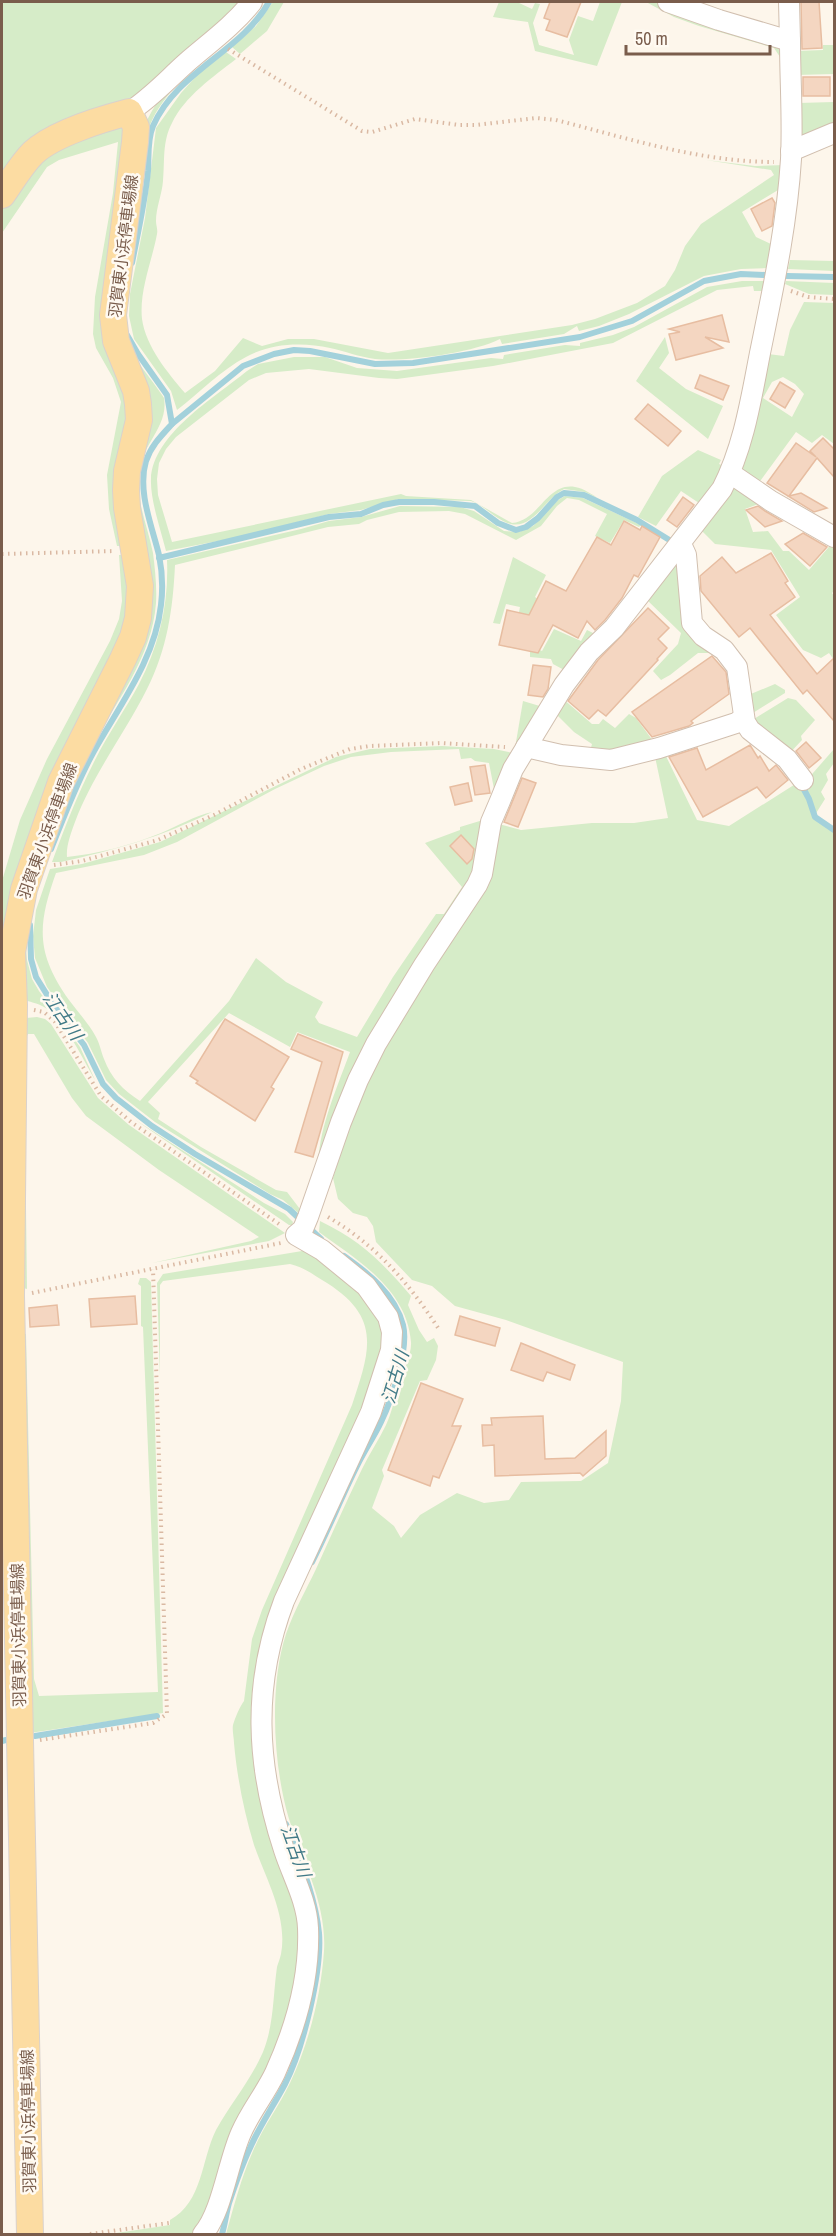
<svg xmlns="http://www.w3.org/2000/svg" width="836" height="2236" font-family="'Archivo Narrow','Noto Sans JP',sans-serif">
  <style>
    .green { fill: #d6ecc8; fill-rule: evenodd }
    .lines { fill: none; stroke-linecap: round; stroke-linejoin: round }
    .stream { stroke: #a3d1db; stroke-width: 6 }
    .building { fill: #f4d6c1; stroke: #e7bda1; stroke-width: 1.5 }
    .minor-casing { stroke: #d1bfaf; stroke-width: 22 }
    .major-casing { stroke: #dad2cd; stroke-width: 28 }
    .path { stroke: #dab9a3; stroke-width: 4; stroke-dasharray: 1.5 4.5; stroke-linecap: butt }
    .minor { stroke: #fff; stroke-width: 20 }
    .major { stroke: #fcdca2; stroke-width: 26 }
    .labels { text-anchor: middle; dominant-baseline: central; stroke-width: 5; stroke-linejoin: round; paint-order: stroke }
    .street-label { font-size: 16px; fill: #7a5d4c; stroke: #fffaf2 }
    .water-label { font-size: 18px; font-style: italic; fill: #417a87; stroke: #fffaf2 }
  </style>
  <rect width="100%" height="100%" fill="#fdf6eb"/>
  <g class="green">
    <polygon points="2,2 246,2 162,78 2,188"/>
    <polygon points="273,2 284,2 267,31 240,54 232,47 256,26"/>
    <polygon points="499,2 517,2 532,9 535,3 540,4 533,23 539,45 574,55 569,40 578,16 593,21 600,2 622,2 597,66 535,51 528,22 493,17"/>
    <polygon points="646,2 657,2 675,11 775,43 782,52 782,60 774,48 699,26 674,17"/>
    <path d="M215,45L219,47C193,69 163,93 150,125C143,141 145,157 143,174C142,188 140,201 138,215C134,247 116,297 122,328C127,353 150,376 164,398C169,428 139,446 138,477C137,503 148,528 153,553C155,569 157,587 156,603C152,658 115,703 89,751C70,785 57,823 43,859L40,857L66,784L126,662L143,619L146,585L132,507L131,489L134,458L144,420V403L141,390L125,353L117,315L140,140C151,98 183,72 215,45Z"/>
    <polygon points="823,45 834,45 834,74 796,75 796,51 823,50"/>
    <path d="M226,52L236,59C213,77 185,96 172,123C162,142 165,160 163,181C162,194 156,208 156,221C156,226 158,229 157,234C152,261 139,291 142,319C146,347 168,373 185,393L215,371L243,338L262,346L288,339H314L388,353L572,325L595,319L637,303L665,286L675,270L685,246L701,224L774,175L771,170L706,160L755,166L785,165L783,187L742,212L756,237L773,245L768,268L741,269L704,276L629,314L599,326L579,331L577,326L564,334L502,344L500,339C472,353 407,362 375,359C359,357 345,351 330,348C303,342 271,343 246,357C221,370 199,393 177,410L171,391L134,339L129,316L130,294L145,218L156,128L181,93L199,73Z"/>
    <polygon points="834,102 834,127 799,137 798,103"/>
    <polygon points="109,124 124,127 111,287 126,379 129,546 117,546 109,509 107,475 121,402 113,378 96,348 93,334 95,297 113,193 118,142 59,160 47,167 2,233 2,202 36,156"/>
    <polygon points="790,260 834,261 834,271 788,269"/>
    <path d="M742,281H765L763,291H754L753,286L717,290L613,343L540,357L493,366L397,379L379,378L309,369L266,373L249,380L176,437L166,449L159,463L157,479L158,495L172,542L401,494L406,496L471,500L512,523C539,521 547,482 575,487C584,488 592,495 600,499L585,492L564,489C543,500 530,536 503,521C491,515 483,505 471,501L399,499L361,510L329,514L239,537L166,551C161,530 150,500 151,479C153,434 214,398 247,371L258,364L294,357H325L357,368L397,371L491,358L503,359L504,355L565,345L580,346V343L613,335L634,327L707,287Z"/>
    <polygon points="786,281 834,283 834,295 809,294 785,284"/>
    <path d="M804,302L834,303V444L822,435L812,443L796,432L758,484L737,471L768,354L784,356L790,330ZM783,377L795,384L804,394L792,417L763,398L772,382Z"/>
    <polygon points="665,337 669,353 659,368 686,389 723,406 708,439 636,381"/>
    <polygon points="698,450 721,460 719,464 726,467 702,505 681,491 656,526 638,517 662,476"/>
    <polygon points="736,486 761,503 745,509 753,532 768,531 783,551 789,551 809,570 834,541 834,591 832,593 834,596 834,660 829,653 821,658 803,650 776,615 800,597 771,550 715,544 700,529 730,487"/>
    <path d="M565,496L583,498L641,525L639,527L624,520L610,543L595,536L607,514L579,500L567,498L557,506L541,526L516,540L465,514L449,511L399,512L367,520L359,524L328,527L175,565C173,609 167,650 147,689C124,735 93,774 75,822C71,833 66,846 67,857C97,854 132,845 161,833C178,826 194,816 212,812C161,837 115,850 61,862H52C65,827 78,793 95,760C108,734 125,710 139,684C159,646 169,603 167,560L301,529L329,521L361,517L400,506L460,507L474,511L504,531L519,532L533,526L558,500Z"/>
    <polygon points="119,555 130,555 136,599 2,944 2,881 20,820 47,759 110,641 119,619 122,601"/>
    <polygon points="513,557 546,575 535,597 542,602 524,642 542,651 554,629 581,641 587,630 597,635 566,671 553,664 551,659 530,657 530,651 512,648 520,607 506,604 500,624 493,623"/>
    <polygon points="677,559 713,653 698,653 670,675 661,680 653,671 678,644 681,633 645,598"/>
    <polygon points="775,684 785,690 785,693 748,716 746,696"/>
    <polygon points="562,698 592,724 599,724 603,719 615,728 629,714 636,718 656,745 589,755 592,744 574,732 555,713"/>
    <polygon points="788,698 796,700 815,720 801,736 802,740 788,755 749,722"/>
    <polygon points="523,701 543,707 524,743 516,742"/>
    <path d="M442,746L494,749L513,753L495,794L489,763L475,761L471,758L461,759L459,749L391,752L351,757L324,766L275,789L177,842L144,855L56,873C37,926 36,953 69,1000C78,1012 89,1024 96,1037C100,1044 101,1052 104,1059C111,1078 123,1090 140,1101L229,1001L256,958L286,982L323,1002L315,1017L319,1023L357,1037L393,977L436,914H444L462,887L425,843L460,830V827L483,820L477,873L319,1164C317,1132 339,1083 350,1052L297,1032L290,1047L229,1013L148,1102L160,1113L158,1119L201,1147L276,1190L287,1192L303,1213L302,1216L283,1200L270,1194L155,1122L119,1094L106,1080L88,1043L47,987L35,958L33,936L36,910L50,869L82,864L160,842L336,757L370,749Z"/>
    <path d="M834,749V763L826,774L828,780L821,792L825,799L813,818L834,833V2234H226C234,2206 241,2178 253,2151C263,2127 279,2106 290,2083C309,2043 321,1995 324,1951C327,1905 303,1861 289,1819C273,1766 269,1686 286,1634C294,1611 306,1590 316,1569C331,1536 346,1502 362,1469C369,1454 379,1440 386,1425C392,1412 395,1397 399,1384C403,1371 412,1354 411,1342C407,1289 357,1260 319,1232L320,1221C360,1240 382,1262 411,1296L408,1305L419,1330L427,1342L434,1338L438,1346L436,1360L427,1380L420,1381L382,1470L384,1476L372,1508L394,1526L401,1538L420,1515L457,1493L484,1503L509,1500L521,1482L581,1481L608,1463L621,1401L623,1362L506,1320L455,1306L432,1286L412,1280L376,1242L373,1226L367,1217L353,1213L338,1199L333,1178L349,1126L365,1084L428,968L495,823L521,830L592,823H634L668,818L654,752L663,750L697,820L729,826L797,783L806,781Z"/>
    <path d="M25,936L27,960L32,979L39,991L80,1047L95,1080C84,1061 63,1017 44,1007C38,1003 29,1002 22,999Z"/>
    <polygon points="37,1017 45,1019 51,1024 98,1098 129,1125 285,1233 269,1241 152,1263 251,1241 259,1237 159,1170 86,1116 72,1098 34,1034 28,1034 24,1041 27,1289 20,1287 16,1280 20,1024 26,1018"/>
    <polygon points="134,1119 264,1203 285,1214 293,1222 292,1225 289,1225"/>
    <path d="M308,1250L376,1304L387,1350L324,1508L256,1714L304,1927L293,2011L197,2234H110L170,2225V2220C203,2202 201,2160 216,2130C231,2103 251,2080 263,2052C274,2025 273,1995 277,1967C278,1963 280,1959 281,1954C288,1917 266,1879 254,1845C244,1812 237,1777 234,1743C234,1738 232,1730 233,1725C235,1718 240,1706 244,1701L252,1639L262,1610L352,1405C370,1351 382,1318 327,1283C315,1276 304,1267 290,1264L163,1281L160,1285V1376L157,1283L163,1274Z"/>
    <polygon points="140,1278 146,1278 151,1282 163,1713 30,1733 21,1334 26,1334 34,1679 39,1696 158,1692 143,1327 141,1326 141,1286 138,1284"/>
  </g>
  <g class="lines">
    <g class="stream">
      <path d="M132,263C138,232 145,202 148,171C149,156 147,140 153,126C177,71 241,52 269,2"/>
      <polyline points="787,276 834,277"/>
      <polyline points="172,424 243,366 274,354 294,350 310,351 375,364 413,363 580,337 632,321 704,281 741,274 765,275"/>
      <polyline points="159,558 329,517 361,514 383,505 399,502 434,502 475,506 498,523 516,530 526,527 538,518 557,497 564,493 584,495 637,520 671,541"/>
      <polyline points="801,784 809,799 815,817 834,830"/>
      <path d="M51,849C64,817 76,784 93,753C119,706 155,660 161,605C163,589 162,570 159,555C152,526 137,491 146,461C151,446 161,436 172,424L167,395L138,354L127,335"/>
      <polyline points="30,925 31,959 36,977 54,1006 84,1045 103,1084 116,1098 152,1126 195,1154 289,1209 321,1239"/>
      <path d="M312,1562C328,1531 341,1498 357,1466C364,1451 374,1437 381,1422C392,1399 409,1349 403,1325C395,1294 368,1273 344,1256"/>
      <polyline points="35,1736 157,1716"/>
      <polyline points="2,1741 6,1740"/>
      <path d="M222,2234C225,2224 226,2214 229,2203C235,2185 242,2165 250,2148C260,2125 274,2105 285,2084C303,2049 322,1971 319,1933C315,1895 299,1859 286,1824"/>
    </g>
  </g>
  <g class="building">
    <polygon points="550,2 581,2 567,37 546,30 550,20 544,18"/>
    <polygon points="801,2 819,2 822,48 802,49"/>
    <rect x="803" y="77" width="27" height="19"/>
    <polygon points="772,198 775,203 772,226 762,231 751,209"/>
    <polygon points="722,315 729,342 705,337 723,348 676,360 669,334 680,332 669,329"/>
    <polygon points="700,375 729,386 723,400 695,388"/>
    <polygon points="780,382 795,391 785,408 770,399"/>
    <polygon points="648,404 681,431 668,446 635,419"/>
    <polygon points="823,438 834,449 834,477 817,458 789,496 801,493 827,508 814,512 767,483 796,443 816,457 810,451"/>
    <polygon points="683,497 694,505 677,527 667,520"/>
    <polygon points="758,506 765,511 782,521 765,527 746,510"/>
    <polygon points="624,521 640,530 642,526 660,537 638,577 634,575 622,598 605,620 595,630 587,621 578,638 553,625 538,653 499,645 507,610 529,615 546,581 566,591 597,537 611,545"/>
    <polygon points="803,533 827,547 810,566 785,544"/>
    <polygon points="771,553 788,581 785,583 795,597 770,615 817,674 834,658 834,721 807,690 803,694 750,628 739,637 701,591 700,576 722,557 736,573"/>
    <polygon points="648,608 669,628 658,639 667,648 657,659 658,660 606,716 598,710 589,719 568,701 598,660"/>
    <polygon points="712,656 726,672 729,694 691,721 693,723 689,726 652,737 632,712"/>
    <polygon points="533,665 551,667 548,689 543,697 528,695"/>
    <polygon points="806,742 821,758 809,768 796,751"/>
    <polygon points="750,745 758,758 760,756 769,771 776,765 788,780 766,798 757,787 703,817 669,757 697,748 706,770"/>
    <polygon points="485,765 490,793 475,795 470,767"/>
    <polygon points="522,778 536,783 518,827 504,822"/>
    <polygon points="468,783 472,801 455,805 450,787"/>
    <polygon points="461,835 474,849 472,859 467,864 450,846"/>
    <polygon points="225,1019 289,1057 271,1087 274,1089 255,1121 196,1083 198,1081 190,1076"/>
    <polygon points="298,1034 343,1052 313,1157 295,1152 322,1062 291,1049"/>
    <polygon points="135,1296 137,1324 91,1327 89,1299"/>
    <polygon points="57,1305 59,1325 30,1327 29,1308"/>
    <polygon points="460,1316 500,1328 495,1346 455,1335"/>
    <polygon points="521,1343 575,1365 570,1380 547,1372 543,1381 511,1370"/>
    <polygon points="421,1383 463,1399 452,1426 461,1426 439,1478 433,1476 430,1486 388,1470"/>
    <polygon points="543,1416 545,1459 575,1458 606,1431 606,1456 583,1476 580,1473 495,1476 494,1445 483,1446 482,1425 492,1425 491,1418"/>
  </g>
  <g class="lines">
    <defs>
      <g id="minor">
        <polyline points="789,2 790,41"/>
        <path d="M129,112C151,98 167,80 186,63C209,43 233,26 252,2"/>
        <polyline points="791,151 834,133"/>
        <polyline points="730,473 771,501 834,537"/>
        <polyline points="681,544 686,555 692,623 703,636 724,650 737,667 745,722 750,730 787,759 803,780"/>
        <polyline points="526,747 561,755 611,760 659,748 736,723 744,718"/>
        <path d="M203,2234C222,2212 228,2162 241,2133C250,2112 265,2094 275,2073C295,2029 310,1978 308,1928C307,1901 292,1875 284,1850C256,1765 252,1685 284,1601L371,1412L391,1350L392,1332L388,1317L366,1286L322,1250L296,1235L303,1229L308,1217L341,1122L358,1080L376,1044L424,965L477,885L482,874L491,822L500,801L513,769L564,685L589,652L614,628L722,489C744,446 751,399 760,353C773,289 787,225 791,159C793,120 790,80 790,41L719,20L668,2"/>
      </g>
      <path id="major" d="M2,195C12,181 21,165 33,153C53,134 102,119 129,112L136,127L135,142L113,315L116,341L136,391L138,404L139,420L127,471L126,490L127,508L140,586L138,618L133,637L123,659L61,782L24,889L12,952L14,1005L11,1296L30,2234"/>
    </defs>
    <use href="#minor" class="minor-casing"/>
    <use href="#major" class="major-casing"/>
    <g class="path">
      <path d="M228,49L362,131L372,132L415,119L459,125H476L536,118L556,120C627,138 700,162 774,162"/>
      <polyline points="791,291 808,297 834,299"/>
      <polyline points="2,554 115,551"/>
      <polyline points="54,865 82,861 158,840 214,815 301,769 350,749 370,746 441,743 505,747"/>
      <polyline points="34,1010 44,1012 55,1022 101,1096 131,1122 282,1226"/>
      <path d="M328,1217C376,1245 410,1284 440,1331"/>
      <polyline points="32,1293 281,1243"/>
      <polyline points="40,1740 153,1723 167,1714 153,1269"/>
      <polyline points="90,2234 169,2223"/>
    </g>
    <use href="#minor" class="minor"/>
    <use href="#major" class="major"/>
  </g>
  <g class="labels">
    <g class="street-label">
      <text transform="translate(123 246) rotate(-83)">羽賀東小浜停車場線</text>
      <text transform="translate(47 831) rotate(-70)">羽賀東小浜停車場線</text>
      <text transform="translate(18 1635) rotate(-91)">羽賀東小浜停車場線</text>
      <text transform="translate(28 2121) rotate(-91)">羽賀東小浜停車場線</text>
    </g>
    <g class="water-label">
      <text transform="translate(63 1016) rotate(55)">江古川</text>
      <text transform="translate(395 1377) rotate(-74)">江古川</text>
      <text transform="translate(296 1851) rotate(70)">江古川</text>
    </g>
  </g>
  <rect width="836" height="2236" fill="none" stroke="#7a5d4c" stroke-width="6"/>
  <path d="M626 45v9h144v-9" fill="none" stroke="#7a5d4c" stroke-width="3"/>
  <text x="635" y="45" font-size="18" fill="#7a5d4c" stroke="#fffaf2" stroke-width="4.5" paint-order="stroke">50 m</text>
</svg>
